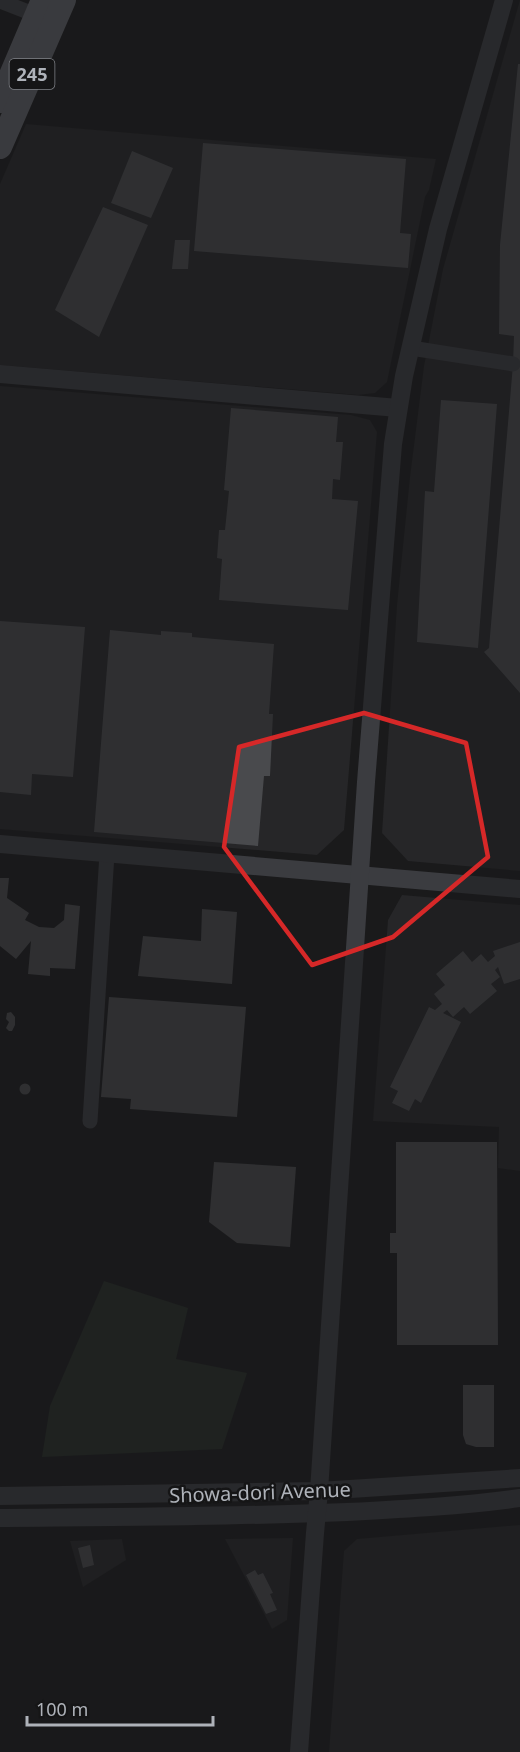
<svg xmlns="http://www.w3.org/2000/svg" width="520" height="1752" font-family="'Noto Sans',sans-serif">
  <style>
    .built { fill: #262628 }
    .green { fill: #262d27 }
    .building { fill: #494a4d }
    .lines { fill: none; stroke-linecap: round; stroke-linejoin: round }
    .minor { stroke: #3b3c40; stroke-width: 15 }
    .tertiary { stroke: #3b3c40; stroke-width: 18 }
    .trunk { stroke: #606268; stroke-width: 24 }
    .marked { fill: none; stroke: #d62828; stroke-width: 4.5; stroke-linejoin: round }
    .labels { text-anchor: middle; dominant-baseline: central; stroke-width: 5; stroke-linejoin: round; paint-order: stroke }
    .shield { fill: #151516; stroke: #808388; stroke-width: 1.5 }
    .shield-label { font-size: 18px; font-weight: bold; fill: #aeb2b9 }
    .street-label { font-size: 20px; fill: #aeb2b9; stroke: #151516 }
  </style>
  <rect width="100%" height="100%" fill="#1a1a1b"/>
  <g class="built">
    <polygon points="520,0 520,871 408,861 382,833 397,605 410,477 424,366 443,269"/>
    <polygon points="26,124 436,159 429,190 425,197 387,382 375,393 358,395 0,365 0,184"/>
    <polygon points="0,386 351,415 370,420 377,432 344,830 317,855 0,829"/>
    <polygon points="402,895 520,905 520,1171 498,1168 499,1127 373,1121 388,920"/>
    <polygon points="520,1525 520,1752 329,1752 344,1551 357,1539"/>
    <polygon points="293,1538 287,1620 272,1629 225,1539"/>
    <polygon points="122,1539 126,1560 83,1587 70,1541"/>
  </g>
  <polygon class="green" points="104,1281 188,1308 176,1359 247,1373 222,1449 42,1457 50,1406"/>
  <g class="building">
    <polygon points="518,64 520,64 520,693 484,652 489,648 513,364 514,336 499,334 500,245"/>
    <polygon points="203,143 406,159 400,233 411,234 408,268 194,251"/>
    <polygon points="132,151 173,168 151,218 111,203"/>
    <polygon points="103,207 148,225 99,337 55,310"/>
    <polygon points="175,240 190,240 188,269 172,269"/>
    <polygon points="441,400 497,404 478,648 417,642 425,491 434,492"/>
    <polygon points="231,408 338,417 336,442 343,442 340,480 333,479 332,499 358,501 348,610 219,600 222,559 217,558 219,530 225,530 229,491 224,490"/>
    <polygon points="0,621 85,627 73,777 32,774 31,795 0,792"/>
    <polygon points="110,630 161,635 161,631 192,633 192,637 274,644 269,714 273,714 270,776 264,776 258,846 94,832"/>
    <polygon points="0,878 9,878 7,898 29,913 25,920 39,927 54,928 64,920 65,904 80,906 75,969 50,968 50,976 28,974 31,941 16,959 0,946"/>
    <polygon points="202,909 237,912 232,984 138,976 143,936 201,941"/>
    <polygon points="520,942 520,979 504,984 498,967 495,970 500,977 491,984 497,991 470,1014 464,1007 453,1017 447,1010 443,1013 461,1022 421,1103 415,1099 409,1111 392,1103 398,1091 390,1087 429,1007 435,1010 442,1004 434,994 445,985 436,974 463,951 472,962 481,954 488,962 495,956 493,951"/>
    <polygon points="109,997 246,1007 237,1117 130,1109 131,1099 101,1097"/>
    <polygon points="11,1012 15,1017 15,1025 12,1031 9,1031 6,1028 9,1022 6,1019 7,1013"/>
    <circle cx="25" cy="1089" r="5.5"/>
    <polygon points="396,1142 497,1142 498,1345 397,1345 397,1253 390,1253 390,1233 396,1233"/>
    <polygon points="214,1162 296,1167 290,1247 237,1243 209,1222"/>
    <polygon points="463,1385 494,1385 494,1447 476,1447 466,1444 463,1435"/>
    <polygon points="90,1545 94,1565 83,1568 78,1548"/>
    <polygon points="255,1570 258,1575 263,1573 273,1593 270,1594 277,1610 266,1614 246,1575"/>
  </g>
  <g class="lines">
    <g class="minor">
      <polyline points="0,1 36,15"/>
      <polyline points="411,348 513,364"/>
      <polyline points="90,1121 107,854"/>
    </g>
    <g class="tertiary">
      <polyline points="0,374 398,408"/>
      <polyline points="0,844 520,889"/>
      <polyline points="0,1496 319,1491 520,1478"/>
      <path d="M0,1518C116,1517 231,1517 347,1512C405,1509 463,1506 520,1498"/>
      <polyline points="299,1752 315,1533 319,1491 366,782 393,444 404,376 438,229 504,0"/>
    </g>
    <g class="trunk">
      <polyline points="0,101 43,0"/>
      <polyline points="0,147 64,0"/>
    </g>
  </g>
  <path d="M0 0H520V1752H0ZM364,713L466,743L488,857L393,937L312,965L224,847L239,747Z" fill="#1a1a1b" fill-opacity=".55" fill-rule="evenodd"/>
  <path class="marked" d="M364,713L466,743L488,857L393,937L312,965L224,847L239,747Z"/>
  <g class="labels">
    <rect class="shield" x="9.5" y="59" width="45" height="30" rx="4.5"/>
    <g class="shield-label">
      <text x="32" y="74">245</text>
    </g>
    <g class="street-label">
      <text transform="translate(260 1492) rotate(-2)">Showa-dori Avenue</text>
    </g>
  </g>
  <path d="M27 1716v9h186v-9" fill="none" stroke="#aeb2b9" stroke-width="3"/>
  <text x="36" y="1716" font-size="18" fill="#aeb2b9" stroke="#151516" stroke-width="4.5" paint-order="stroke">100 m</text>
</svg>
